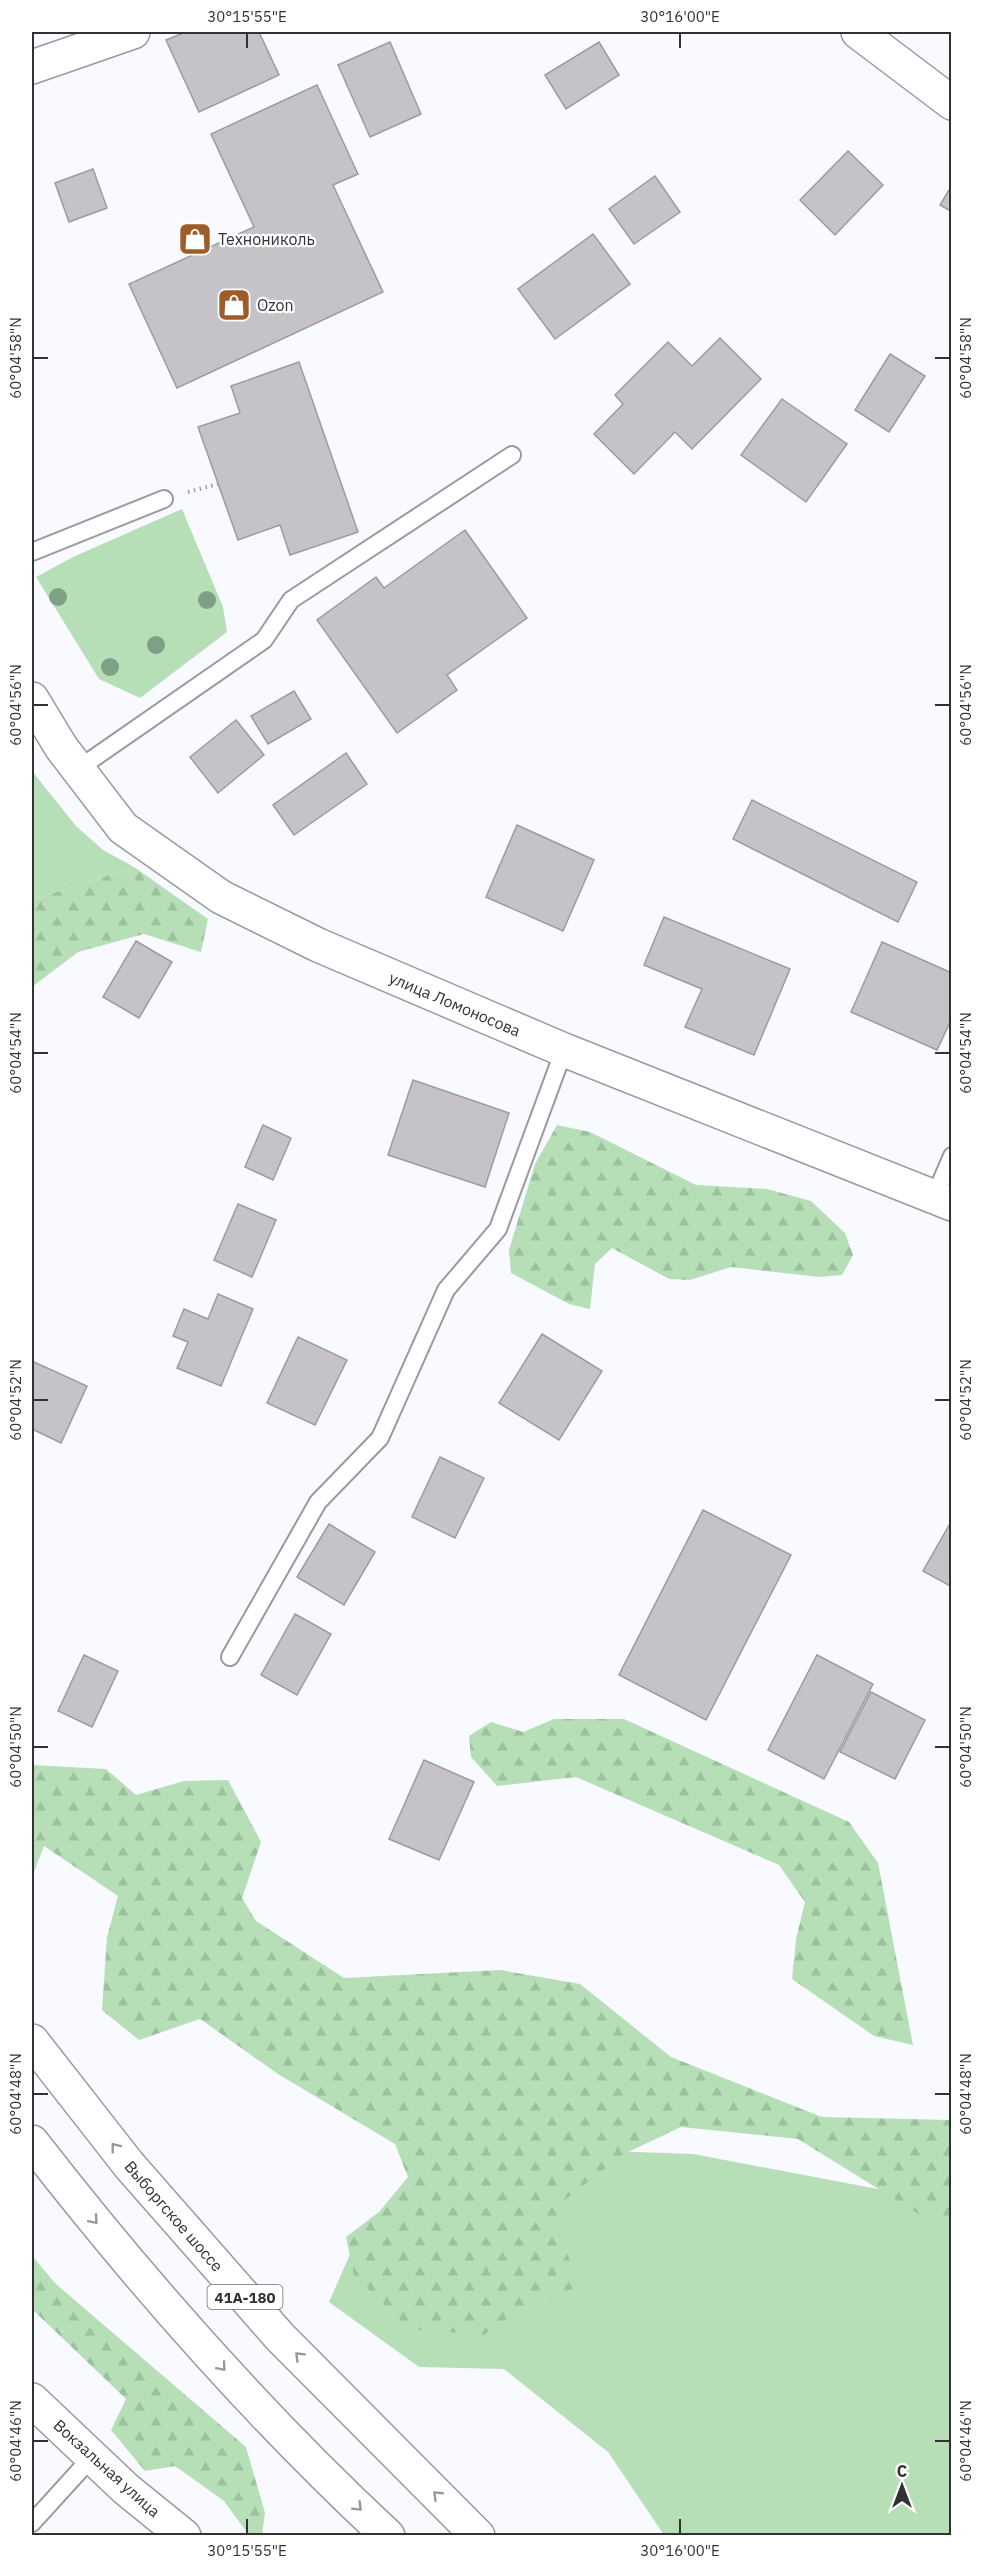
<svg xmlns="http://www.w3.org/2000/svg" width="983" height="2567" font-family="'IBM Plex Sans',sans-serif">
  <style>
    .grass { fill: #b6dfb7 }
    .forest { fill: url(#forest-firs) }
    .building { fill: #c6c3c8; stroke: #9e9ba0; stroke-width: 1.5 }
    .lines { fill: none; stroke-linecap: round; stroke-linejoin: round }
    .lane-casing { stroke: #989a9f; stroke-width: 20 }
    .street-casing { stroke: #989a9f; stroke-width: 36 }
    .secondary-casing { stroke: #989a9f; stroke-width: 36 }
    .primary-casing { stroke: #989a9f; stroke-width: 36 }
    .path { stroke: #9a9c9f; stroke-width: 4; stroke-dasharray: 1.5 4.5; stroke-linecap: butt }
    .lane { stroke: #fff; stroke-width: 16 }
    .street { stroke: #fff; stroke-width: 33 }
    .secondary { stroke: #fff; stroke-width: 33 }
    .primary { stroke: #fff; stroke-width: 33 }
    .tree { fill: #7ea186 }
    .oneway { stroke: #98989a }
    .ticks { fill: none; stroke: #313234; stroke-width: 2 }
    .labels { text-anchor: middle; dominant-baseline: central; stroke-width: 4.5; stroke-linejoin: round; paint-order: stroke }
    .shield { fill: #fff; stroke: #6f7071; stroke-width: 1.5 }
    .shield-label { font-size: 15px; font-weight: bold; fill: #313234 }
    .poi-label { font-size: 16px; fill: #313234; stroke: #fff; text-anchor: start }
    .street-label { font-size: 16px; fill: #313234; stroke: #fff }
    .neatline { fill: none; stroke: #313234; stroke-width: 2 }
    .ticks-label { font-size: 15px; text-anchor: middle; fill: #313234 }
  </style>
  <defs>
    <pattern id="forest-firs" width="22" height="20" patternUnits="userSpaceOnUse" patternTransform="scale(1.5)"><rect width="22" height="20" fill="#b6dfb7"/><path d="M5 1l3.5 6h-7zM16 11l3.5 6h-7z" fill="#9dc09e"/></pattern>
  </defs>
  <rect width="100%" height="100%" fill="#f8faff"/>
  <g class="grass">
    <polygon points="182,509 223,607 227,632 140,698 99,679 36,577 73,557"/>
    <polygon points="32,771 76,826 103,850 134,867 32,900"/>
    <polygon points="579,2150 693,2154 951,2203 951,2535 664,2535 608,2452 504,2369 419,2367 329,2302 358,2236"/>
  </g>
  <g class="forest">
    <polygon points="134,867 208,919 201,952 144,934 78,952 32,987 32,900"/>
    <polygon points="557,1125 590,1132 696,1185 767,1189 811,1201 845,1233 853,1255 842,1275 819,1277 731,1267 690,1280 669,1279 612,1248 595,1264 590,1309 569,1304 511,1273 509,1250 535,1164"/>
    <polygon points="554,1719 624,1719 849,1822 878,1863 913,2045 874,2036 792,1979 796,1939 805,1902 779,1865 576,1777 497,1786 471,1757 469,1736 491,1722 523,1732"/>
    <polygon points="32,1765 106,1769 136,1795 184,1781 228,1780 261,1842 242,1898 256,1921 344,1978 500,1970 580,1984 671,2057 822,2117 951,2120 951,2234 798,2139 681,2127 624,2154 562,2202 562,2237 578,2286 506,2319 484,2335 410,2329 354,2276 346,2237 379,2212 408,2177 395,2144 278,2074 200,2019 139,2040 102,2010 107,1937 118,1896 44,1846 32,1877"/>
    <polygon points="32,2256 56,2284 246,2447 265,2513 262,2535 249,2535 224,2501 175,2466 145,2471 111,2430 126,2399 32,2309"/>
  </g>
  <g class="building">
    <polygon points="186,32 259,32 279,75 199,112 166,40"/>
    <polygon points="390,42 421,114 370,137 338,65"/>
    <polygon points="599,42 619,75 566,109 545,75"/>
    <polygon points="317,85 358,174 333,185 383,292 177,388 129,284 254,227 211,134"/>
    <polygon points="848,151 883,185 835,235 800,200"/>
    <polygon points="93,169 107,208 69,222 55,183"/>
    <polygon points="655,176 680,212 634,244 609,209"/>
    <polygon points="952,185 952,212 940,205"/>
    <polygon points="593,234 630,284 555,339 518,289"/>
    <polygon points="720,338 761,379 692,449 675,432 634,474 594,434 623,404 615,395 668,342 692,366"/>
    <polygon points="890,354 925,376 889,432 855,410"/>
    <polygon points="299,362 358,532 290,555 280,525 238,540 198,427 240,413 231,386"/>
    <polygon points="782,399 847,444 806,502 741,455"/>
    <polygon points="465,530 527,618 447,675 457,690 397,733 317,620 376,577 384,588"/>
    <polygon points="294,691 311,719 268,744 251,716"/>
    <polygon points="236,720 264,755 218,793 190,757"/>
    <polygon points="346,753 367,784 294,835 273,805"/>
    <polygon points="752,800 917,882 898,922 733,839"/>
    <polygon points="517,825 594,860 563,931 486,897"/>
    <polygon points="664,917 790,969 754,1055 685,1027 702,989 644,965"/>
    <polygon points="136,941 172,962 139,1018 103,997"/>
    <polygon points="882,942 952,973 952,1018 937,1050 851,1012"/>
    <polygon points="413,1080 509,1113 485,1187 388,1155"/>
    <polygon points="263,1125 291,1138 273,1180 245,1167"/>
    <polygon points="238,1204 276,1220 252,1277 214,1260"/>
    <polygon points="218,1294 253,1309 221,1386 177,1368 188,1342 173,1336 184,1309 208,1319"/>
    <polygon points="542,1334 602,1371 559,1440 499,1403"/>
    <polygon points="298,1337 347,1360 315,1425 267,1403"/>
    <polygon points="34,1362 87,1386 61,1443 32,1429 32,1368"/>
    <polygon points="440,1457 484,1478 455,1538 412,1517"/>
    <polygon points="703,1510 791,1555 706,1720 619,1675"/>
    <polygon points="952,1520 952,1587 923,1571"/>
    <polygon points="329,1524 375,1552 344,1605 297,1577"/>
    <polygon points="295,1614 331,1634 297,1695 261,1675"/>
    <polygon points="84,1655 118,1671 92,1727 58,1711"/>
    <polygon points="817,1655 873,1684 824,1779 768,1750"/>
    <polygon points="871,1692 925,1720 895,1779 840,1752"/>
    <polygon points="424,1760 474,1782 439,1860 389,1839"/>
  </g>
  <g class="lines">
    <defs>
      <g id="lane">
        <polyline points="32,552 164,499"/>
        <polyline points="78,769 264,640 291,600 512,455"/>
        <polyline points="934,1198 952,1156"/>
        <polyline points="230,1657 318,1502 380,1438 446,1290 498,1229 564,1050"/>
        <polyline points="32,2523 92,2457"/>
      </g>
      <g id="street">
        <polyline points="858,32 952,103"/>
        <polyline points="32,67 133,32"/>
      </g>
      <g id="secondary">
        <polyline points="32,699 61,747 123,828 221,897 318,945 564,1050 952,1204"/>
        <polyline points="32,2400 126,2489 184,2536"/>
      </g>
      <g id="primary">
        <polyline points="32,2041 129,2165 280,2337 478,2536"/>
        <path d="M32,2142C140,2281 259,2416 388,2536"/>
      </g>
    </defs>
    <use href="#lane" class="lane-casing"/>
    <use href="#street" class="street-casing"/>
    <use href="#secondary" class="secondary-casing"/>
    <use href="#primary" class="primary-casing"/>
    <polyline class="path" points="188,492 218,484"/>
    <use href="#lane" class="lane"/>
    <use href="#street" class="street"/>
    <use href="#secondary" class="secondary"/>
    <use href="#primary" class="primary"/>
  </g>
  <g class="tree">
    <circle cx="58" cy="597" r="9"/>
    <circle cx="207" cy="600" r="9"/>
    <circle cx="156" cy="645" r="9"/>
    <circle cx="110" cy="667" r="9"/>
  </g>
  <defs><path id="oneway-chevron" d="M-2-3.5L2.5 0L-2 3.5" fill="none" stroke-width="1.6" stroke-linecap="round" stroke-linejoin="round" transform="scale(1.5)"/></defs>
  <g class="oneway">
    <use href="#oneway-chevron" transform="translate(115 2147) rotate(-128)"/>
    <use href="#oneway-chevron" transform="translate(94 2220) rotate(49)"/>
    <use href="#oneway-chevron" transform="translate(299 2356) rotate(-135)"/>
    <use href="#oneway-chevron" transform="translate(222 2367) rotate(49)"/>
    <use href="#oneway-chevron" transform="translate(437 2495) rotate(-136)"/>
    <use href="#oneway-chevron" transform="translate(358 2507) rotate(45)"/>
  </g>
  <path class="ticks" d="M247,33V48M680,33V48M33,358H48M935,358H950M33,705H48M935,705H950M33,1053H48M935,1053H950M33,1400H48M935,1400H950M33,1747H48M935,1747H950M33,2094H48M935,2094H950M33,2441H48M935,2441H950M247,2519V2534M680,2519V2534"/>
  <defs>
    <symbol id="shop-square" viewBox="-11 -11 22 22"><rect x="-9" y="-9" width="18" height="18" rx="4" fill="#9e5c29" stroke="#fff"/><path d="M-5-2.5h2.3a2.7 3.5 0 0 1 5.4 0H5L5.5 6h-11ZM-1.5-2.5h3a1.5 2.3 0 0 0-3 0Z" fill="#fff"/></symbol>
  </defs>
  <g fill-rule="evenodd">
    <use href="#shop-square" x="176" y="220" width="38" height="38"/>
    <use href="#shop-square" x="215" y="286" width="38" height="38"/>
  </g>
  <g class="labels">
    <rect class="shield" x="207.5" y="2285" width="75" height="24" rx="4.5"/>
    <g class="shield-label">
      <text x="245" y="2297">41А-180</text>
    </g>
    <g class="poi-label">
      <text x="218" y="239">Технониколь</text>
      <text x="257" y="305">Ozon</text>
    </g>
    <g class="street-label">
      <text transform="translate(455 1004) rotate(23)">улица Ломоносова</text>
      <text transform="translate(174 2216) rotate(49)">Выборгское шоссе</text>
      <text transform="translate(107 2468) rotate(42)">Вокзальная улица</text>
    </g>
  </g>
  <rect width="983" height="2567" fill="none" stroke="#ffffff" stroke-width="66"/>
  <g transform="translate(902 2486)" stroke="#ffffff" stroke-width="4.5" paint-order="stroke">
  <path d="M0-4.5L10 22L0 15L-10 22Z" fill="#313234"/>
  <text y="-9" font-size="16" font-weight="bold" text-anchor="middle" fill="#313234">С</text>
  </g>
  <rect x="33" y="33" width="917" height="2501" class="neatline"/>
  <g class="ticks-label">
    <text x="247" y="22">30°15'55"E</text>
    <text x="680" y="22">30°16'00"E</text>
    <text transform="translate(16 358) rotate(-90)" y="5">60°04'58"N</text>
    <text transform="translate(966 358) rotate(-90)" y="5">60°04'58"N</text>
    <text transform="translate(16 705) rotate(-90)" y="5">60°04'56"N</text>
    <text transform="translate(966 705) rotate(-90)" y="5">60°04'56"N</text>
    <text transform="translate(16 1053) rotate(-90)" y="5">60°04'54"N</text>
    <text transform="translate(966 1053) rotate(-90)" y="5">60°04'54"N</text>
    <text transform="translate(16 1400) rotate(-90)" y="5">60°04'52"N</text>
    <text transform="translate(966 1400) rotate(-90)" y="5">60°04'52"N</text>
    <text transform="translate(16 1747) rotate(-90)" y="5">60°04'50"N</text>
    <text transform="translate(966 1747) rotate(-90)" y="5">60°04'50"N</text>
    <text transform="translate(16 2094) rotate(-90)" y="5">60°04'48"N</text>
    <text transform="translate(966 2094) rotate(-90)" y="5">60°04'48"N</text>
    <text transform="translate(16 2441) rotate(-90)" y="5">60°04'46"N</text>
    <text transform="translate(966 2441) rotate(-90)" y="5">60°04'46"N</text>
    <text x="247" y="2556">30°15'55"E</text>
    <text x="680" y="2556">30°16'00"E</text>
  </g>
</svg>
